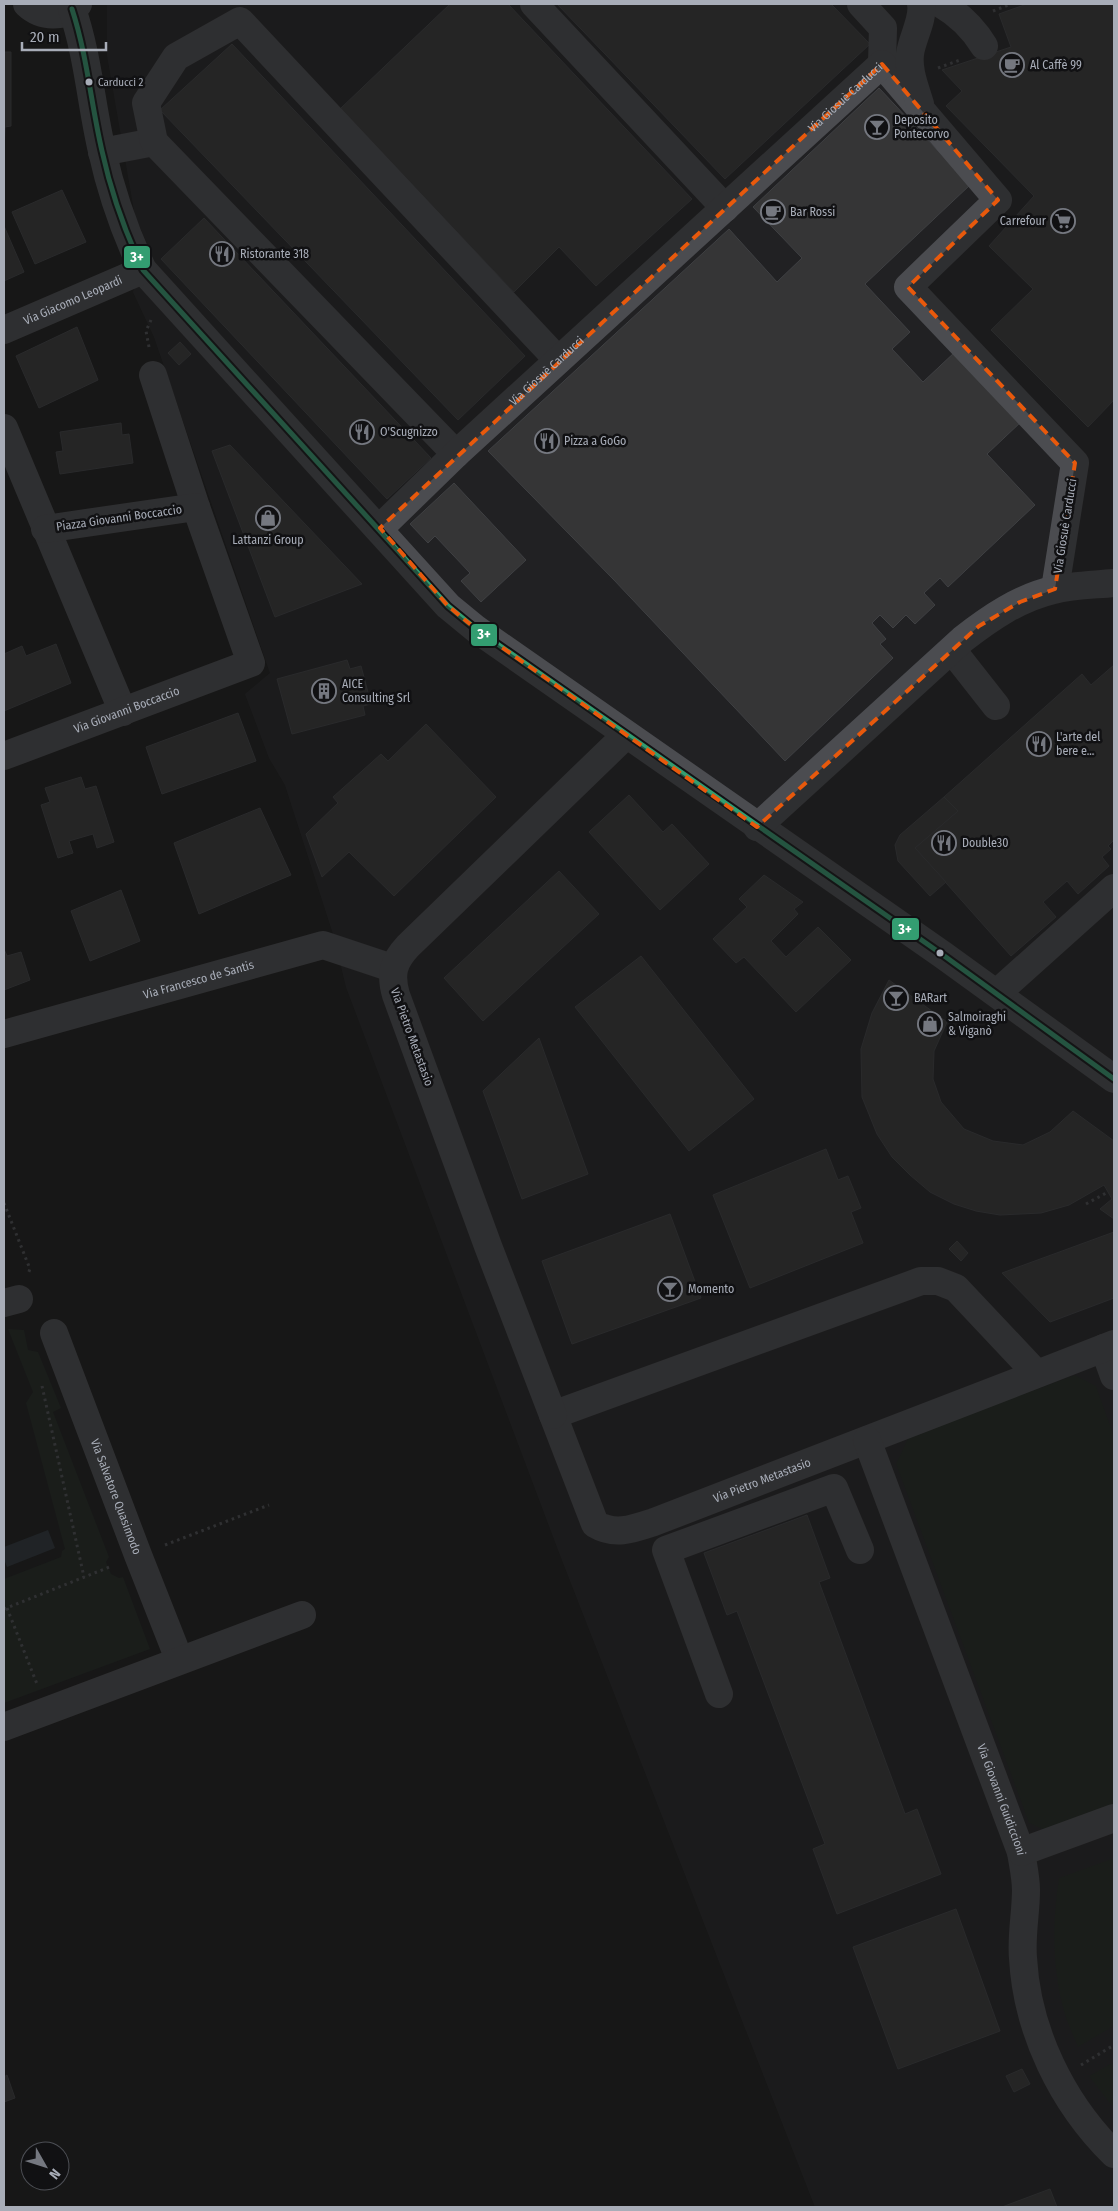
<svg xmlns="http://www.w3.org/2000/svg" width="1118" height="2211" font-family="'Fira Sans Condensed',sans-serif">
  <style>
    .built { fill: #212123 }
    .green { fill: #1d241e }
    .water { fill: #2a3239 }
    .building { fill: #353536; stroke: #3f4043 }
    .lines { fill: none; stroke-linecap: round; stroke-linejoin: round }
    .path { stroke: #4d4e52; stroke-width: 3; stroke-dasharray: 2.5 4; stroke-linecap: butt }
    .minor { stroke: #4b4c50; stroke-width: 28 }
    .bus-1-casing { stroke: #111113; stroke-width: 9 }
    .bus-1 { stroke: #339d71; stroke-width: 5 }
    .marked { fill: none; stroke: #e8590c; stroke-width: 4; stroke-dasharray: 10 6; stroke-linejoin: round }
    .bus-dot { fill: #a8adb8; stroke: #111113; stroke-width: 2 }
    .labels { text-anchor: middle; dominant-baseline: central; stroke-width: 5; stroke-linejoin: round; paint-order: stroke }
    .bus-label { font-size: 11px; fill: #a8adb8; stroke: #111113; text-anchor: start }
    .poi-label { font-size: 12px; fill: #a8adb8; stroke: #111113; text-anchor: start }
    .street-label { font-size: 12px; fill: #a8adb8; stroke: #111113 }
    .line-badge { stroke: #111113; stroke-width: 2 }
    .badge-label { font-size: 14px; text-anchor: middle; font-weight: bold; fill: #fff }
  </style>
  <rect width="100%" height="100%" fill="#171717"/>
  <polygon class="built" points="107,4 1114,4 1114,2207 815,2207 560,1555 346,987 334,937 285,785 269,758 245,694 270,673 154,337 133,292 149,248 135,216 107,55"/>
  <g class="green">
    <polygon points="8,1329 24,1330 28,1350 38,1352 61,1408 53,1412 109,1557 106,1562 111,1574 119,1578 123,1577 150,1649 4,1703 4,1579 61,1557 62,1551 65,1549 26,1403 33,1392"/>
    <polygon points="1075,1375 1096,1386 1114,1436 1114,1806 1047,1831 1029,1823 896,1464 909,1436"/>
    <path d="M1114,1858V1963L1112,1974L1114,2026L1078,2047C1073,2035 1067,2023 1064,2011C1052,1968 1052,1922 1059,1878Z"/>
    <polygon points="1114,2062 1114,2109 1089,2076"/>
  </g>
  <polygon class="water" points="48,1530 55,1548 7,1567 4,1559 4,1547"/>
  <g class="building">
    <polygon points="450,4 508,4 692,199 596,286 559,247 514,292 340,109"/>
    <polygon points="557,4 831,4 870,44 725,179"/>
    <polygon points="1027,4 1114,4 1114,400 1088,427 991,330 1033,289 989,246 1034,196 946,106 962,91 942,70 1011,47 999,14"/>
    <polygon points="232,44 525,356 458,420 160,110"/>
    <polygon points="4,52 11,52 11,126 5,127 4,156"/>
    <polygon points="879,88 970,185 865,284 910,332 892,349 923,382 956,351 1022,421 987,454 1035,505 948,587 940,578 924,593 935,605 915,624 906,615 893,628 880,615 872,623 886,639 880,644 893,658 785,761 613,579 488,451 729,229 777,282 802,258 753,207"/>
    <polygon points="62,190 86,242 35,264 12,212"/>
    <polygon points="204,218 431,458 387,499 161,259"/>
    <polygon points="4,226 24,272 4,281"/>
    <polygon points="77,327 98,380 39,408 16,356"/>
    <polygon points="180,342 191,354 179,365 168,353"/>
    <polygon points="121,423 122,435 129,434 133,463 60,474 56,452 63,451 60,432"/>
    <polygon points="230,445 362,584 275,617 212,451"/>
    <polygon points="454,483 526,560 481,602 461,581 470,573 435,536 428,543 410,524"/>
    <polygon points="56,644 71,683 4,711 4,654 22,646 26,656"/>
    <polygon points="347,660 350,669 361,666 371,704 363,706 365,715 292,734 277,679"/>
    <polygon points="1114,665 1114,840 1108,846 1111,849 1102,857 1109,866 1078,894 1067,881 1043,902 1056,917 1011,956 915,848 958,811 944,797 1082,674 1091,685"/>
    <polygon points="238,713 256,761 162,794 146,747"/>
    <polygon points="426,724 496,797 394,896 349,852 322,877 306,834 338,803 333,797 381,754 388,761"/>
    <polygon points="81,777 85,789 96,786 114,842 97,848 93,834 69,841 73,853 58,858 41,805 50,802 45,788"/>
    <polygon points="629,795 663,832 672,824 709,864 660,910 589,832"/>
    <polygon points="944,797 958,811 915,848 946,882 930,896 898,861 895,845 900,835"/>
    <polygon points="260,808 291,875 199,914 174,843"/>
    <polygon points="559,871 599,914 483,1021 444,978"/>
    <polygon points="764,875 803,902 794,909 798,914 771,941 786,957 818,927 851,960 796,1012 744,957 736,963 713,939 747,907 739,899"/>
    <polygon points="121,890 140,941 90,961 71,911"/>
    <polygon points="4,949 7,956 21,952 30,980 4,990"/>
    <polygon points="641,956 754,1099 689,1151 575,1007"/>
    <polygon points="889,980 947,1022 934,1051 933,1079 941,1102 964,1129 993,1141 1023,1145 1050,1132 1073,1111 1114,1141 1114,1219 1100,1209 1112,1199 1104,1185 1069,1205 1041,1213 1000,1215 976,1211 954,1204 930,1192 910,1175 892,1157 877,1134 862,1097 861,1049 872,1013"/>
    <polygon points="539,1038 588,1174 522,1199 483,1091"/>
    <polygon points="826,1149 838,1180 848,1176 861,1208 851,1212 863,1243 750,1288 713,1195"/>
    <polygon points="670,1214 701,1298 572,1344 542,1261"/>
    <polygon points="1114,1232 1114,1298 1050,1322 1002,1273"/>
    <polygon points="957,1241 968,1253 961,1261 949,1249"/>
    <polygon points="807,1515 830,1578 819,1582 905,1814 917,1809 941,1874 837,1914 813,1849 825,1844 737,1611 727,1615 704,1553"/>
    <polygon points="956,1909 1000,2031 898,2069 853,1947"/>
    <polygon points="1022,2069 1030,2084 1014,2092 1006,2076"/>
    <polygon points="7,2075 15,2098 4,2102 4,2077"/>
    <polygon points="1050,2189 1057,2207 1002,2207"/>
  </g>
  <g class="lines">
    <g class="path">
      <polyline points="993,11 1011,4"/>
      <polyline points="938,68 960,60"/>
      <polyline points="149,347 146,331 151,320"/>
      <polyline points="4,1203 30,1269 28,1274"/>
      <polyline points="1086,1204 1108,1192"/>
      <polyline points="42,1386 84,1577"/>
      <polyline points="165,1545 269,1505"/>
      <polyline points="7,1608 37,1684"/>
      <polyline points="4,1609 112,1566"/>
      <polyline points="1081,2065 1114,2045"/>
    </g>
    <g class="minor">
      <path d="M27,4C42,18 64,18 78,4"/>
      <polyline points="534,4 725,208"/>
      <polyline points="861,4 883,28 882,64"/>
      <path d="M941,4C960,15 973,28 984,46"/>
      <path d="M72,9C88,55 91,104 102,151C111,192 125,232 143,270L448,606L476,629L943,955L1114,1079"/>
      <polyline points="882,64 998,200 908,287 1075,463 1055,589"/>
      <path d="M920,104C915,87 908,71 910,54C912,38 924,19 921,4"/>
      <polyline points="102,152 154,142"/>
      <path id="s1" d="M4,330L143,270"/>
      <polyline points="153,375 196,507"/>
      <polyline points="4,428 123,712"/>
      <polyline points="456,454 154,142 146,103 176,57 240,21 558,360"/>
      <path id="s2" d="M380,528L456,454L882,64"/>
      <polyline points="952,650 996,706"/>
      <path id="s3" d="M4,756L251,663L196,507L45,529"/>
      <path d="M757,827L963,639C990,618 1019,598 1053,590C1073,585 1094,585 1114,583"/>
      <polyline points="997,993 1114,888"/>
      <path id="s4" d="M4,1034L323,945L392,968"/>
      <polyline points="4,1303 19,1299"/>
      <path id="s5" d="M54,1333L138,1555L179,1659"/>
      <polyline points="1104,1348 1114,1376"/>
      <path id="s6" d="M1037,1374L956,1288L938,1281H921L553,1415L595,1524C615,1536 633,1529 654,1522L1014,1383L1114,1344"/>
      <path d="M553,1415L488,1246L396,995C390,974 393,962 408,946L626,735"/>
      <path id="s7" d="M867,1440L1021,1852C1023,1865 1026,1878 1026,1890C1026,1913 1021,1935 1023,1958C1027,2031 1062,2103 1114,2154"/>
      <polyline points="719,1694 666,1550 834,1488 860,1550"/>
      <polyline points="4,1727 302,1615"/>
      <polyline points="1021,1852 1114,1818"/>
    </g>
    <defs>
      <path id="bus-1" d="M72,9C87,55 91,104 102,151C111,192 125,232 143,270L448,606L476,629L943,955L1114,1079"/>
    </defs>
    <use href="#bus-1" class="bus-1-casing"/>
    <use href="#bus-1" class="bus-1"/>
  </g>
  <path d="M0 0H1118V2211H0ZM882,64L998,200L908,287L1075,463L1055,589L1020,602L979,626L757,827L476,629L448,606L380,528Z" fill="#171717" fill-opacity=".55" fill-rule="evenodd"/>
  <path class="marked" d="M882,64L998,200L908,287L1075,463L1055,589L1020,602L979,626L757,827L476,629L448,606L380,528Z"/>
  <defs>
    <symbol id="cafe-ring" viewBox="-11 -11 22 22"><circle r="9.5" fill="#111113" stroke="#757880" stroke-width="1.5"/><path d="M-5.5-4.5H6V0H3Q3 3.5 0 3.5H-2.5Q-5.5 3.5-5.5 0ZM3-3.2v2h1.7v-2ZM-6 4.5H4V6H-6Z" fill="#757880"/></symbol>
    <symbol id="bar-ring" viewBox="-11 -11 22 22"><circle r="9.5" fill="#111113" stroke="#757880" stroke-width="1.5"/><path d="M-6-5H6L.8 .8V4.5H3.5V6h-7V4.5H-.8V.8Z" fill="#757880"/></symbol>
    <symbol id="supermarket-ring" viewBox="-11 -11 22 22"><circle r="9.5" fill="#111113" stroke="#757880" stroke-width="1.5"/><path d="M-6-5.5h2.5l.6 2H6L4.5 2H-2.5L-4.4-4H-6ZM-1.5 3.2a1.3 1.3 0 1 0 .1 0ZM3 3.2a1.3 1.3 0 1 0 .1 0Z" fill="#757880"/></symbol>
    <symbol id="restaurant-ring" viewBox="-11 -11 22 22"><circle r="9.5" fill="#111113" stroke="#757880" stroke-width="1.5"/><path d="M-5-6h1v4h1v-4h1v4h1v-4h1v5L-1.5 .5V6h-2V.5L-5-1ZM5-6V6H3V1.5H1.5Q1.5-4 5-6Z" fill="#757880"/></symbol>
    <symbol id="shop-ring" viewBox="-11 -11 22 22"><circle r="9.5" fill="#111113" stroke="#757880" stroke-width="1.5"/><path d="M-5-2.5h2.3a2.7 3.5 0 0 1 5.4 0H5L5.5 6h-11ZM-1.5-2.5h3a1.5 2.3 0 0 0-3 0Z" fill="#757880"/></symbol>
    <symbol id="building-ring" viewBox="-11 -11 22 22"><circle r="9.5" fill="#111113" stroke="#757880" stroke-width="1.5"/><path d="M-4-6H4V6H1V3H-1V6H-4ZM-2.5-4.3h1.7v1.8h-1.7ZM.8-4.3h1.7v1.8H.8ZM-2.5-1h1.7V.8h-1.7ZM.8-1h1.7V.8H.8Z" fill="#757880"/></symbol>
  </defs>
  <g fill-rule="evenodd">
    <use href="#cafe-ring" x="998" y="51" width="28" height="28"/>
    <use href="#bar-ring" x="863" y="113" width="28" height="28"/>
    <use href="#cafe-ring" x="759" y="198" width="28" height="28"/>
    <use href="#supermarket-ring" x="1049" y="207" width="28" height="28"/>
    <use href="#restaurant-ring" x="208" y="240" width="28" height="28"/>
    <use href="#restaurant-ring" x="348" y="418" width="28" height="28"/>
    <use href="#restaurant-ring" x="533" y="427" width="28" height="28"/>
    <use href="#shop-ring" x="254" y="504" width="28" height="28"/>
    <use href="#building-ring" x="310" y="677" width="28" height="28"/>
    <use href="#restaurant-ring" x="1025" y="730" width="28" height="28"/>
    <use href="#restaurant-ring" x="930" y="829" width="28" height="28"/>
    <use href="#bar-ring" x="882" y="984" width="28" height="28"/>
    <use href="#shop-ring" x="916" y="1010" width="28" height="28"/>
    <use href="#bar-ring" x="656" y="1275" width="28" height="28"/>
  </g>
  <g class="bus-dot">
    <circle cx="89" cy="82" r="4.5"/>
    <circle cx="940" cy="953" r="4.5"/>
  </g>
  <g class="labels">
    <g class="bus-label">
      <text x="98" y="82">Carducci 2</text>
    </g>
    <g class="poi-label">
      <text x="1030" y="65">Al Caffè 99</text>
      <text x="894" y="120">Deposito<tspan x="894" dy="14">Pontecorvo</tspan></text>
      <text x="790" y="212">Bar Rossi</text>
      <text x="1046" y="221" text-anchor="end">Carrefour</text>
      <text x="240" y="254">Ristorante 318</text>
      <text x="380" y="432">O'Scugnizzo</text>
      <text x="564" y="441">Pizza a GoGo</text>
      <text x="268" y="540" text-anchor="middle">Lattanzi Group</text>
      <text x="342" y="684">AICE<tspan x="342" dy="14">Consulting Srl</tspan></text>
      <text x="1056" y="737">L'arte del<tspan x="1056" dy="14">bere e...</tspan></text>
      <text x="962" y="843">Double30</text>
      <text x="914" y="998">BARart</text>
      <text x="948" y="1017">Salmoiraghi<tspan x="948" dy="14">&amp; Viganò</tspan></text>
      <text x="688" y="1289">Momento</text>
    </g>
    <g class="street-label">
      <text stroke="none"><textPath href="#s2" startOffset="634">Via Giosuè Carducci</textPath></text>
      <text stroke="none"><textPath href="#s1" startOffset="75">Via Giacomo Leopardi</textPath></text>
      <text stroke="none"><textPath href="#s2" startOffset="229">Via Giosuè Carducci</textPath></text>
      <text transform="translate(119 518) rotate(-8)">Piazza Giovanni Boccaccio</text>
      <text transform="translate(1065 526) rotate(-81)">Via Giosuè Carducci</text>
      <text stroke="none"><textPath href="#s3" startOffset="131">Via Giovanni Boccaccio</textPath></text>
      <text stroke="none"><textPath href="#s4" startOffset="202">Via Francesco de Santis</textPath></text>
      <text transform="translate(412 1037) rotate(70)">Via Pietro Metastasio</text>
      <text stroke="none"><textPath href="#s6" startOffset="840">Via Pietro Metastasio</textPath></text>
      <text stroke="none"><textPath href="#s5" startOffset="175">Via Salvatore Quasimodo</textPath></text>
      <text stroke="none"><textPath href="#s7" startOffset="384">Via Giovanni Guidiccioni</textPath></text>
    </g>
  </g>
  <g class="line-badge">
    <rect x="123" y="245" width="28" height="24" rx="5" fill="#339d71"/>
    <rect x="470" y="623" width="28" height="24" rx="5" fill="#339d71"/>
    <rect x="891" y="917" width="29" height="24" rx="5" fill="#339d71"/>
  </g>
  <g class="badge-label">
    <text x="137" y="262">3+</text>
    <text x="484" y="639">3+</text>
    <text x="905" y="934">3+</text>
  </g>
  <rect width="1118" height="2211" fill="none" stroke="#a8adb8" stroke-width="10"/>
  <g transform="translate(45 2166) rotate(129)"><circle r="24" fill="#111113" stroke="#4d4f55"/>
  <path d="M0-4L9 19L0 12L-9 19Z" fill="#757880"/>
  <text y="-8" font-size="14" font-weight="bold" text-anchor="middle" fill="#a8adb8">N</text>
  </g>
  <path d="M22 42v8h84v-8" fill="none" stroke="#a8adb8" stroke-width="2.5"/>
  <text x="30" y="42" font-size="15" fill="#a8adb8" stroke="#111113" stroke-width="4" paint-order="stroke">20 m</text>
</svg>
